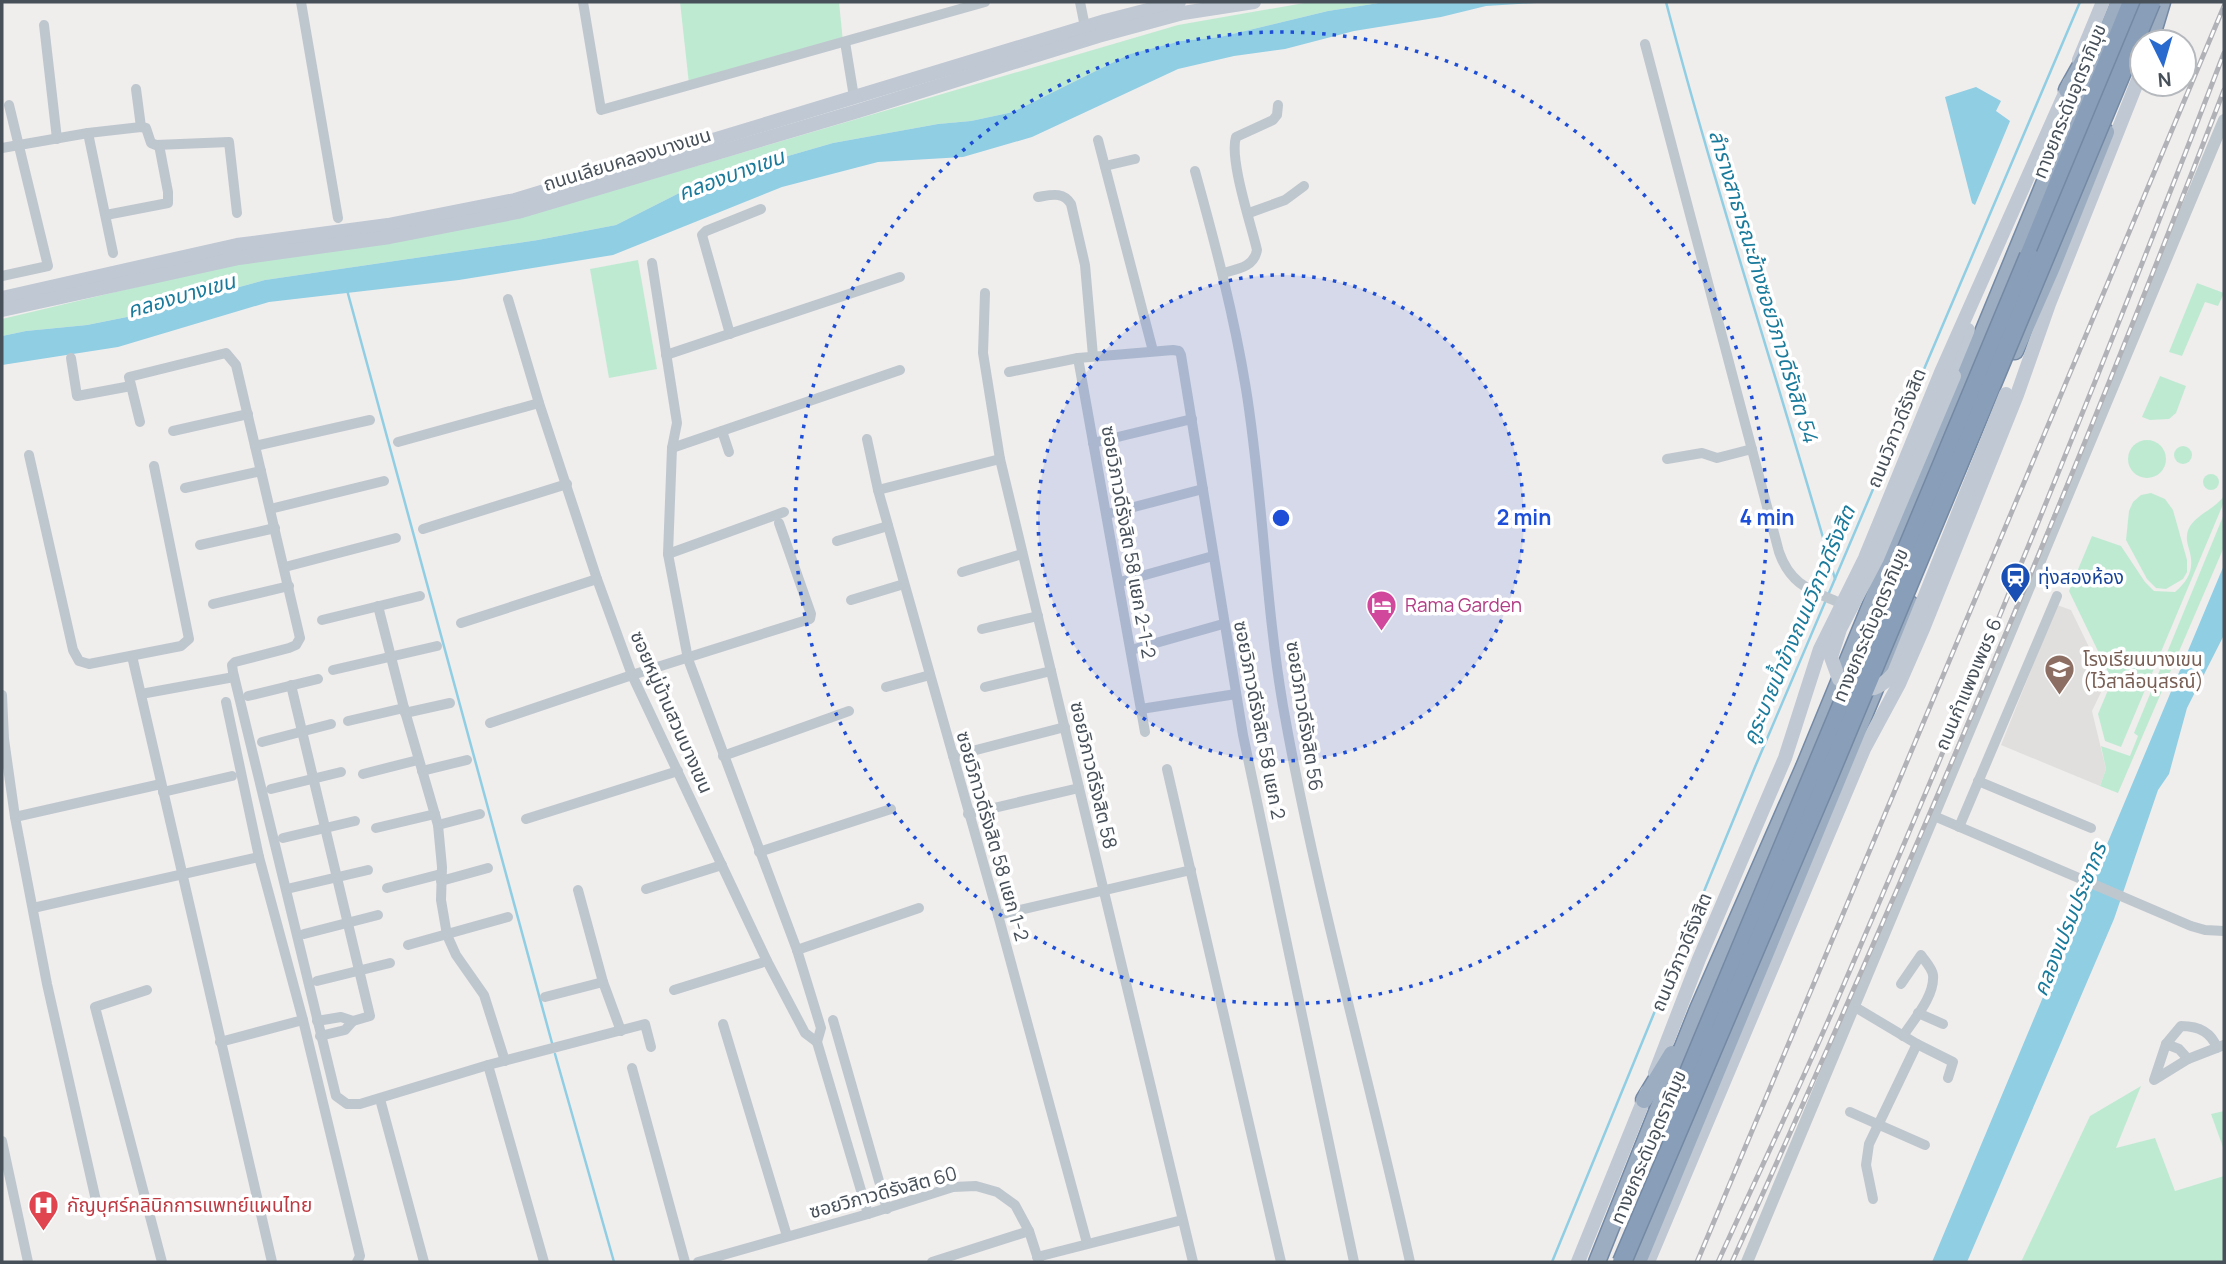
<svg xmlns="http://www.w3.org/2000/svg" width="2226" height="1264" font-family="Manrope,'Noto Sans Thai',sans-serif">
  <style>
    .education { fill: #e1dfde }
    .green { fill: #bfead2 }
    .water { fill: #90cee3 }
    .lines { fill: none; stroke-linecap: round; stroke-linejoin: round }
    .stream { stroke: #90cee3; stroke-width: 2.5 }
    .trunk-casing { stroke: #7489a4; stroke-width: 19 }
    .motorway-casing { stroke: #7489a4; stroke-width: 21 }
    .minor { stroke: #bfc7ce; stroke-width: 10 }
    .tertiary { stroke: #bfc7ce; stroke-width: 12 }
    .secondary { stroke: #bfc8d3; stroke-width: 14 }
    .trunk { stroke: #9cadc1; stroke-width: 16 }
    .motorway { stroke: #899eb8; stroke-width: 18 }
    .rail-casing { stroke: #b0b2b7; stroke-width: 5 }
    .rail { stroke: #fff; stroke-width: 2.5; stroke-dasharray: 8; stroke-linecap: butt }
    .motorway-bridge-casing { stroke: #7489a4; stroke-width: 21; stroke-linecap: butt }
    .secondary-bridge { stroke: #bfc8d3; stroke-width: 14 }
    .motorway-bridge { stroke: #899eb8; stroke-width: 18 }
    .ring { fill: none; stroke: #1d4ed8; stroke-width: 3.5; stroke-dasharray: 3.5 7 }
    .labels { text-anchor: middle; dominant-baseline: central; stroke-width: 7; stroke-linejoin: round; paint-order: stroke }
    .street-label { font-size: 19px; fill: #475059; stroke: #fff }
    .transit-label { font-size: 19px; fill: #164399; stroke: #fff; text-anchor: start }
    .hotel-label { font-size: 19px; fill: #b23c85; stroke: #fff; text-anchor: start }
    .education-label { font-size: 19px; fill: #785e54; stroke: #fff; text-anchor: start }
    .health-label { font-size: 19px; fill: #be3a42; stroke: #fff; text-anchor: start }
    .water-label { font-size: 21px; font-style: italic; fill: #197a9b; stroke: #fff }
    .centre { fill: #1d4ed8; stroke: #fff; stroke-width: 3.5 }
    .ring-label { font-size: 21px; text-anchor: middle; font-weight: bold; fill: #1d4ed8; stroke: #fff; stroke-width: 7; stroke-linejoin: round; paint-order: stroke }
  </style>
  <rect width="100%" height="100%" fill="#f0eded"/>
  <polygon class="education" points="2057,605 2071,610 2106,682 2092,711 2106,769 2100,786 2001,745"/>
  <g class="green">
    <polygon points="680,2 839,2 843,42 689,84"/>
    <polygon points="1310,2 1385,2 1328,11 1220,37 1181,41 1130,54 1013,112 971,121 938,124 833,143 705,180 616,225 538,240 265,280 132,316 87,325 26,331 2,336 2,319 237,263 519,218 1178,25"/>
    <polygon points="638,260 657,369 609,378 590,269"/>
    <polygon points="2197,283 2224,293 2218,306 2205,302 2182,356 2169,352"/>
    <polygon points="2160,376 2186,386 2176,413 2169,419 2150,420 2142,417"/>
    <circle cx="2147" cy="459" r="19"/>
    <circle cx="2183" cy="455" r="9"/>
    <circle cx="2211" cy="482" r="8"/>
    <polygon points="2151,493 2165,499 2173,510 2187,560 2187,572 2183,579 2166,589 2156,588 2147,579 2126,540 2129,511 2133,502 2141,495"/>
    <path d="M2224,496V502L2121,747L2105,741L2098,714L2111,683V678L2069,591L2092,536L2121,546L2145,582L2154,591L2175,592C2188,581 2194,570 2190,553C2189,548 2186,541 2187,536C2188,517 2215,510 2224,496Z"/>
    <polygon points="2224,514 2224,547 2118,793 2100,786 2106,769 2101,746 2130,756 2138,736 2134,733"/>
    <polygon points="2141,1086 2116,1148 2155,1138 2175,1191 2224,1176 2224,1262 2021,1262 2090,1116"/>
    <polygon points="2224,1111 2224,1150 2211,1114"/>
  </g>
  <g class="water">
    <polygon points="1385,2 1553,2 1486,6 1441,17 1354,31 1285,49 1234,56 1178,69 1032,137 963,157 878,162 782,187 613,255 459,280 269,302 118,347 2,365 2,336 26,331 87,325 132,316 265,280 538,240 616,225 705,180 833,143 938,124 971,121 1013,112 1130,54 1181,41 1220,37 1328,11"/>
    <polygon points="1976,87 2001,101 1996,111 2010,121 1975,205 1972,203 1945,97"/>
    <polygon points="2224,565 2224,635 2187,708 2169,774 2158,790 2114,919 1967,1262 1932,1262"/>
  </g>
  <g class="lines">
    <g class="stream">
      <path d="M1666,2C1717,196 1780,386 1835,579"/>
      <polyline points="347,290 552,1043"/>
      <polyline points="555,1054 614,1262"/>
      <polyline points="1552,1262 1755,767 2080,2"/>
    </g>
    <defs>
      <g id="trunk">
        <polyline points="2150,42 2162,2"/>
        <polyline points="2067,90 2090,49"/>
        <polyline points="2015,351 2052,267 2106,132"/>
        <polyline points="1644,1100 1672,1054"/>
        <polyline points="1597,1262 1698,1009 1804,767 2119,2"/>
        <polyline points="1638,1262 1910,604"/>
      </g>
      <polyline id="motorway" points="2029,256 2132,2"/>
    </defs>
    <use href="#trunk" class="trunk-casing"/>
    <use href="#motorway" class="motorway-casing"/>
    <g class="minor">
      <polyline points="301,2 338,218"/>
      <polyline points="583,2 601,110 985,2"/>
      <polyline points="1080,2 1085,27"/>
      <polyline points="44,25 57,139"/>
      <polyline points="845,42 854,97"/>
      <path d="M1645,44L1779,552C1791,586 1811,590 1842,604"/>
      <polyline points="136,89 141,127"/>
      <polyline points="88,133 113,253"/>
      <polyline points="1098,140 1153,351"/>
      <polyline points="2,148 88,133 141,127 146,128 151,143 156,145 229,142 237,213"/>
      <polyline points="1105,166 1135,159"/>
      <path d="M1195,171C1215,243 1234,315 1246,389C1263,494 1265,601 1283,706C1316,893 1369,1076 1410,1262"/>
      <path d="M1038,197C1051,195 1063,191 1071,204L1085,265L1093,356"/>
      <polyline points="1249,213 1285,200 1304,186"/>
      <polyline points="106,215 168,203 168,192 159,145"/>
      <polyline points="652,263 677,423 672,448 668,554 688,659 797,950 821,1028 817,1042 868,1214"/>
      <path d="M1223,273C1238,269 1254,267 1257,250C1251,224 1229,159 1236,137L1273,120L1277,115L1278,105"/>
      <polyline points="2,276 48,266 9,105"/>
      <polyline points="985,293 983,353 1000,459 1193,1262"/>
      <polyline points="508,299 539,403 597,579 632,675 767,961 805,1033 817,1042"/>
      <polyline points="730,334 702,235 706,231 761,209"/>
      <polyline points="666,355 900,277"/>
      <polyline points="71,358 77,396 131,386"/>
      <polyline points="1078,358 1145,732"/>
      <polyline points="1009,372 1078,358 1173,350 1179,351 1181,355 1243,735 1354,1262"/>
      <polyline points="140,422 129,377 226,353 236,365 300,638 296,645 289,648 235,662 232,665 233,672 336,1096 347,1104 360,1104 488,1065 645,1024 651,1047"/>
      <polyline points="173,431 248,414"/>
      <polyline points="722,431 729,452"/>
      <polyline points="867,439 878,490 998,915 1087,1243"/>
      <polyline points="398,442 539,403"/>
      <polyline points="1093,443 1192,419"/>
      <polyline points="255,446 370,420"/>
      <polyline points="672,448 900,370"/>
      <polyline points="29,455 73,650 79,661 89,664 181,646 189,639 154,466"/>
      <polyline points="1667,459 1702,453 1717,458 1752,449"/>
      <polyline points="185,488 261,471"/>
      <polyline points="878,490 1000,459"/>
      <polyline points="270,509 384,481"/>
      <polyline points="1107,514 1203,489"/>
      <polyline points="423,529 567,484"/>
      <polyline points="837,541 888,526"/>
      <polyline points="200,545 275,528"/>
      <polyline points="668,554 784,512"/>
      <polyline points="285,567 396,538"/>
      <polyline points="962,572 1022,554"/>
      <polyline points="1120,582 1213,556"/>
      <polyline points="851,600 904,584"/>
      <polyline points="213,604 289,586"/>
      <polyline points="378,606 404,708 438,825 442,867 441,900 447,935 456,955 484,995 505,1061"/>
      <polyline points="322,620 420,596"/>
      <polyline points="461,623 597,579"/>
      <polyline points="982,629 1038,616"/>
      <polyline points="1131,650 1223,624"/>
      <polyline points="132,656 272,1262"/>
      <polyline points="333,670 437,646"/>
      <polyline points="291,685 370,1016 353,1021"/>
      <polyline points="886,687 930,675"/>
      <polyline points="985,687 1051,671"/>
      <polyline points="141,694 234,677"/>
      <polyline points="2,695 4,739 15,817 47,984 97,1205 100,1210 128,1206"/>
      <polyline points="248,696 318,679"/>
      <polyline points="226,702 259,857 303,1020 360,1256 357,1262"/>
      <polyline points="1141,709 1236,694"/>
      <polyline points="405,713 450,703"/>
      <polyline points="348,721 404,708"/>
      <polyline points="490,723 632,675 810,619 811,614 779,523"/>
      <polyline points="262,742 331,724"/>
      <polyline points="723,756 849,711"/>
      <polyline points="953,756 1065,727"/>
      <polyline points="1167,769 1281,1262"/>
      <polyline points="422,771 467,760"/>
      <polyline points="363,774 418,760"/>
      <polyline points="1978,781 2091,828"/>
      <polyline points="271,789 341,772"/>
      <polyline points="163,792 232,776"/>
      <polyline points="968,814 1079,788"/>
      <polyline points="1934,816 2191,926 2205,930 2224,931"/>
      <polyline points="15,817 161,784"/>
      <polyline points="526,819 678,771"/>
      <polyline points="438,825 480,814"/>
      <polyline points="1959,827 2057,596"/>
      <polyline points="376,828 435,814"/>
      <polyline points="283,838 355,821"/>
      <polyline points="759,852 891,809"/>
      <polyline points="441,881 488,868"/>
      <polyline points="291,888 368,870"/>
      <polyline points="387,888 441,874"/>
      <polyline points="646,889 722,865"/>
      <polyline points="578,890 603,982 621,1031"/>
      <polyline points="33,908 259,857"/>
      <polyline points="998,915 1191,870"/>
      <polyline points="304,934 378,915"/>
      <polyline points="408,945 508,917"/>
      <polyline points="797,950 919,908"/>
      <polyline points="317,981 390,963"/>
      <path d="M1901,984L1921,955C1925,961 1932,968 1933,975C1935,996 1914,1019 1903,1036"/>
      <polyline points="147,990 95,1007 162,1262"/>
      <polyline points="674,990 767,961"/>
      <polyline points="545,997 603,982"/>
      <polyline points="1855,1007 1917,1044 1953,1062 1948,1078"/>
      <polyline points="1918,1013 1943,1024"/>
      <polyline points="833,1020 887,1209"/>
      <polyline points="317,1021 341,1017 353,1021 345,1030 320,1036"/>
      <polyline points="723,1024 787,1236"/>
      <polyline points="220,1042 303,1020"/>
      <polyline points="2166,1044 2179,1049 2188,1059"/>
      <path d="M2217,1048C2211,1031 2197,1026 2181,1026L2166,1044L2154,1080L2188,1059L2224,1045"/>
      <polyline points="488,1065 544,1262"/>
      <polyline points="632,1068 685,1262"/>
      <polyline points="380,1099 424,1262"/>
      <polyline points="1850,1112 1925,1145"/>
      <polyline points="2,1141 28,1262"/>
      <polyline points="1873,1199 1866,1165 1869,1144 1917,1044"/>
      <polyline points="1037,1257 1182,1220"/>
      <polyline points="698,1262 868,1214 953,1187 976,1186 997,1192 1015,1205 1029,1231 1039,1262"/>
      <polyline points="932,1262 1029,1231"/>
    </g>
    <polyline class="tertiary" points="1747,1262 2224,120"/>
    <g class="secondary">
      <polyline points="2079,60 2103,2"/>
      <polyline points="2,298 237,245 388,225 515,200 1105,21 1179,2"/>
      <polyline points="2,310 239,258 390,237 518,212 858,111 1098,36 1183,13 1254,2"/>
      <polyline points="1954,376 1968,330"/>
      <polyline points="1655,1073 1699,959 1785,758 1820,649 1865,558 1942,370 2070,82"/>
      <polyline points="1578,1262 1647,1092"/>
      <polyline points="1648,1262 1864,749 1899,684 1923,629 2017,395 2049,304 2142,70"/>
    </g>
    <use href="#trunk" class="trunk"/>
    <use href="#motorway" class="motorway"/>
    <defs>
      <g id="rail">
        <polyline points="1697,1262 2224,6"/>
        <path d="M1718,1262C1758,1174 1800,1087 1838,998C1973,686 2102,371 2224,53"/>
        <path d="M1732,1262C1907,876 2072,486 2224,90"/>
      </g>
    </defs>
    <use href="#rail" class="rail-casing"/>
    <use href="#rail" class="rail"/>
    <defs>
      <g id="motorway-bridge">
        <polyline points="1668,1123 2029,256"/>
        <polyline points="1622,1262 1827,780 2151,2"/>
      </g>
    </defs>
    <use href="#motorway-bridge" class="motorway-bridge-casing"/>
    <path class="secondary-bridge" d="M1954,376L1877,558L1840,629L1831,657L1839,679C1863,692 1875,695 1894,673L2006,394"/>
    <use href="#motorway-bridge" class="motorway-bridge"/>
  </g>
  <circle cx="1281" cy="518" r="243" fill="#1d4ed8" fill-opacity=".12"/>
  <g class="ring">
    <circle cx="1281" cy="518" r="243"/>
    <circle cx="1281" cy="518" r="486"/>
  </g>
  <defs>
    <symbol id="station-pin" viewBox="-11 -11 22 30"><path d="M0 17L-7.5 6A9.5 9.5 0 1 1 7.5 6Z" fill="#1a4fb4" stroke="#fff"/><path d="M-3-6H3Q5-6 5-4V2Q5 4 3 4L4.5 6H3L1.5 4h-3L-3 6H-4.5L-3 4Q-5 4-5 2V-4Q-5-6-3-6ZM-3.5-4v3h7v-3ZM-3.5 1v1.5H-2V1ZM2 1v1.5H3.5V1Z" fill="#fff"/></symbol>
    <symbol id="hotel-pin" viewBox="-11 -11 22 30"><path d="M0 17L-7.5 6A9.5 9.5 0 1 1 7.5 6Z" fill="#d1479c" stroke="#fff"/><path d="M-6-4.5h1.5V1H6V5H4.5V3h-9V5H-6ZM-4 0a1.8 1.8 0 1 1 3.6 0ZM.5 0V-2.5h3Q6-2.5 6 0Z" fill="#fff"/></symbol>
    <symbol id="school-pin" viewBox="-11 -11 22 30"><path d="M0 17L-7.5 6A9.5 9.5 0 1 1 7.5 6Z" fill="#8d6e63" stroke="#fff"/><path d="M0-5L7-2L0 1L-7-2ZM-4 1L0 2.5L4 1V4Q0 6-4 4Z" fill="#fff"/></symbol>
    <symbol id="hospital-pin" viewBox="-11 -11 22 30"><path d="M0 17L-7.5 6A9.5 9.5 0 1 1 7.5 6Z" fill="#e0444e" stroke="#fff"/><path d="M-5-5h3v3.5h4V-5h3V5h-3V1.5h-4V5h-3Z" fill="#fff"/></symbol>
  </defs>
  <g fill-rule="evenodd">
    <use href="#station-pin" x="1998" y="560" width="35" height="47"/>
    <use href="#hotel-pin" x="1364" y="588" width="35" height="47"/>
    <use href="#school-pin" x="2042" y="652" width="35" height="47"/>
    <use href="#hospital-pin" x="26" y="1188" width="35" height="47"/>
  </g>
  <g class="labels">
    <g class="street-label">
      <text transform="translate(2069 101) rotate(-68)">ทางยกระดับอุตราภิมุข</text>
      <text transform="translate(627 159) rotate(-17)">ถนนเลียบคลองบางเขน</text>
      <text transform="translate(1896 428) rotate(-68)">ถนนวิภาวดีรังสิต</text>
      <text transform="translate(1129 542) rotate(80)">ซอยวิภาวดีรังสิต 58 แยก 2-1-2</text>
      <text transform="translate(1870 625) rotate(-67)">ทางยกระดับอุตราภิมุข</text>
      <text transform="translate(1968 684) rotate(-67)">ถนนกำแพงเพชร 6</text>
      <text transform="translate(672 712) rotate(66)">ซอยหมู่บ้านสวนบางเขน</text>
      <text transform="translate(1305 716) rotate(81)">ซอยวิภาวดีรังสิต 56</text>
      <text transform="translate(1260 720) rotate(79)">ซอยวิภาวดีรังสิต 58 แยก 2</text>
      <text transform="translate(1094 775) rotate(77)">ซอยวิภาวดีรังสิต 58</text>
      <text transform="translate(993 836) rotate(74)">ซอยวิภาวดีรังสิต 58 แยก 1-2</text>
      <text transform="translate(1681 952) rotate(-67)">ถนนวิภาวดีรังสิต</text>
      <text transform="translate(1648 1147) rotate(-67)">ทางยกระดับอุตราภิมุข</text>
      <text transform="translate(883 1192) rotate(-15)">ซอยวิภาวดีรังสิต 60</text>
    </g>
    <g class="transit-label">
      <text x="2038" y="577">ทุ่งสองห้อง</text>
    </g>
    <g class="hotel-label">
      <text x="1405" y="605">Rama Garden</text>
    </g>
    <g class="education-label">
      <text x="2083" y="659">โรงเรียนบางเขน<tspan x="2083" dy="22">(ไว้สาลีอนุสรณ์)</tspan></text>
    </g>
    <g class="health-label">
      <text x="67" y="1205">กัญบุศร์คลินิกการแพทย์แผนไทย</text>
    </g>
    <g class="water-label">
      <text transform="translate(731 174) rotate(-20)">คลองบางเขน</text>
      <text transform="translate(1764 286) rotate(73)">ลำรางสาธารณะข้างซอยวิภาวดีรังสิต 54</text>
      <text transform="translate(181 295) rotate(-16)">คลองบางเขน</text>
      <text transform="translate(1798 625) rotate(-67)">คูระบายน้ำข้างถนนวิภาวดีรังสิต</text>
      <text transform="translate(2069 919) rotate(-68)">คลองเปรมประชากร</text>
    </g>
  </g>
  <circle cx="1281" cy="518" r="10" class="centre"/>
  <g class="ring-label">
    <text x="1524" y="525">2 min</text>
    <text x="1767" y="525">4 min</text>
  </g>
  <rect width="2226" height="1264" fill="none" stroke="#475059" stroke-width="7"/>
  <g transform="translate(2163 63) rotate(175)"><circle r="33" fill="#ffffff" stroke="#b5b9bd" stroke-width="2"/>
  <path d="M0-5L12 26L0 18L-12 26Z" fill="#296ace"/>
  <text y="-10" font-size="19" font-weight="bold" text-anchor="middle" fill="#475059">N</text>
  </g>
</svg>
